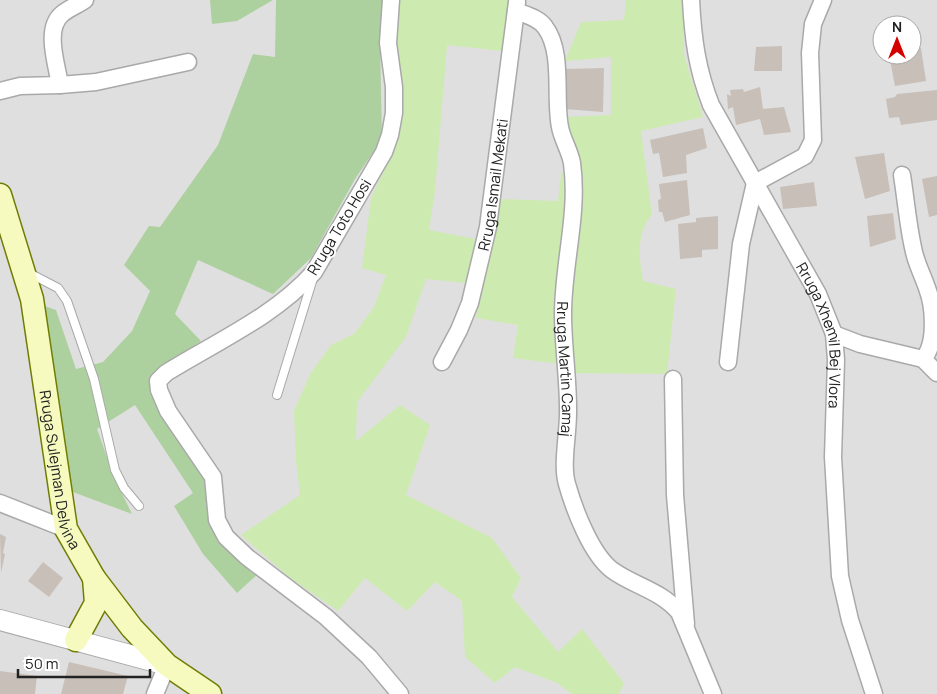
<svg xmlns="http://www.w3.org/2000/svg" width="937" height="694" font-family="Manrope,sans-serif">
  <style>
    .residential { fill: #e0dfdf; fill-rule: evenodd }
    .grass { fill: #cdebb0 }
    .forest { fill: #add19e }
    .building { fill: #c7bfb8 }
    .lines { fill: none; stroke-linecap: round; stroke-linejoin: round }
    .service-casing { stroke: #a9a9a9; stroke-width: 10 }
    .minor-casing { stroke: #a9a9a9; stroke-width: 19 }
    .tertiary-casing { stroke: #a9a9a9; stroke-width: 22 }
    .secondary-casing { stroke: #707d05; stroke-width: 25 }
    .service { stroke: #fff; stroke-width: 8 }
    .minor { stroke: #fff; stroke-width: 16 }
    .tertiary { stroke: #fff; stroke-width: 20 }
    .secondary { stroke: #f7fabf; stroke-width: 22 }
    .labels { text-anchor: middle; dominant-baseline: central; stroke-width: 4; stroke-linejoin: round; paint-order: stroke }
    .street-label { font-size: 15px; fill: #222; stroke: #fff }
  </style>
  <rect width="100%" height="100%" fill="#f2efe9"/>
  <path class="residential" d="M0,0H937V694H0ZM882,25H912V55H882Z"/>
  <g class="grass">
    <polygon points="399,0 511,0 502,51 447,45 435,191 429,230 475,239 467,283 426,279 406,337 357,402 356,441 400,405 430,425 406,495 492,538 521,578 512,597 558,652 582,629 624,683 619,694 572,694 557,683 515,667 495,683 465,657 462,601 435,582 407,611 365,578 338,611 289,577 241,535 300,495 296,460 294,411 310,374 331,345 354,334 374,307 386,275 362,268 371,198 395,148 402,120 395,46"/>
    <path d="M626,0H683L684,55L703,117L641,131L652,215C636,231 639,260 643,281L676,289L667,374L559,373V364L513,358L518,325L476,318L498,199L558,201L561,175L577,152L569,136L565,117L611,115V57L565,61L581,22L624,20Z"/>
  </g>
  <g class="forest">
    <polygon points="210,0 273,0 237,21 212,24"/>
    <polygon points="276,0 384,0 380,42 382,139 355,179 311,258 273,294 198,260 175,314 201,341 154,373 158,404 206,479 209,513 258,574 237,593 203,554 174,506 193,493 135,405 97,429 115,479 132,514 70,491 45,306 56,310 76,369 103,362 132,331 150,291 124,265 149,226 160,227 218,145 253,54 275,57"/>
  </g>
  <g class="building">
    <polygon points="782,46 782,71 754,71 756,47"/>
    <polygon points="921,48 926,81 895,86 889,55 912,55 912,49"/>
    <polygon points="604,68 603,112 565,109 565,69"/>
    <polygon points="760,87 763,109 784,107 791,132 764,135 760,119 736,125 733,107 728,109 727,94 731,96 730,90 743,89 744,92"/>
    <polygon points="937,90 937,120 901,125 899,117 889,118 886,99 895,97 897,94"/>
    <polygon points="703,128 707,148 686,155 687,173 663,177 659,153 653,154 650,140"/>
    <polygon points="884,153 890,191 865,199 855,157"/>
    <polygon points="937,176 937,215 929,217 922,179"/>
    <polygon points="687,180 690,215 665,222 662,212 659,212 658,200 661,199 659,184"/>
    <polygon points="814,182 817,206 783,209 780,187"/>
    <polygon points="893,213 896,239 870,247 867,216"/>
    <polygon points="718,216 718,249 702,250 702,257 680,259 678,224 696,222 696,218"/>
    <polygon points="0,534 6,537 3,553 5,554 1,573"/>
    <polygon points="43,562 63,578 49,597 28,581"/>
    <polygon points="69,662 128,676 123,694 61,694"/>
    <polygon points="0,671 37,676 35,694 0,694"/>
  </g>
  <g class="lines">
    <defs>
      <g id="service">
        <polyline points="29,273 58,288 67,301 94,379 115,470 124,488 139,506"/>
        <polyline points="277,395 313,278"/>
      </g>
      <g id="minor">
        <path d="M391,0L388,43L394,87V113L390,135L384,152L314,272C275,316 216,342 166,373L158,381L159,390L168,411L213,477L217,520L226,537L247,557L326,617L369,657L400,694"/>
        <path id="s1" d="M691,0C693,39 697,69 711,105L818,294L834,334L836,360L833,457L840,576L850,620L874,694"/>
        <path id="s2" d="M516,11C526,15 539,18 545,27C564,52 554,98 560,127C562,139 570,151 572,163C579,214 563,263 563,314C563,345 568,377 568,408C569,430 561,464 567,484C574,509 591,554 612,570C634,586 660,590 679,612L713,694"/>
        <polyline points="60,85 96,82 188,62"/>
        <path d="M0,91L20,86L60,85C57,65 44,29 62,14C69,8 78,5 85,0"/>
        <path d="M902,175C906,200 908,227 914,252C917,265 923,276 927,288C934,306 937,344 923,359"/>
        <polyline points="834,334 860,344 923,359 937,373"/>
        <path id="s3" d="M442,362L459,330L470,303L488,227L517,2"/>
        <polyline points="728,362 741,244 755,183 805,156 813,140 810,53 813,24 823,0"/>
        <polyline points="673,379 675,495 686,624"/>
        <polyline points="0,503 66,529"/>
        <polyline points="155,694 167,665"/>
      </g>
      <polyline id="tertiary" points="0,620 167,665"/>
      <g id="secondary">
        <path id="s4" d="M0,195L32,299L66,529L94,578L132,628L167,665L210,694"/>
        <polyline points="76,640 96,603 94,578"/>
      </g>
    </defs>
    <use href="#service" class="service-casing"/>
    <use href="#minor" class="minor-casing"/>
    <use href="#tertiary" class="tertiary-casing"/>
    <use href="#secondary" class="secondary-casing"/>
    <use href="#service" class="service"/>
    <use href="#minor" class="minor"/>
    <use href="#tertiary" class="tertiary"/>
    <use href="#secondary" class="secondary"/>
  </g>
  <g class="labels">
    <g class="street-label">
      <text stroke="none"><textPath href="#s3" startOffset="186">Rruga Ismail Mekati</textPath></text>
      <text transform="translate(339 227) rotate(-59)">Rruga Toto Hosi</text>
      <text stroke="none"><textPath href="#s1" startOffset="366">Rruga Xhemil Bej Vlora</textPath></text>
      <text stroke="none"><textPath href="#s2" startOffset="381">Rruga Martin Camaj</textPath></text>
      <text stroke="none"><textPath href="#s4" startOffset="282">Rruga Sulejman Delvina</textPath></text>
    </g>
  </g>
  <g transform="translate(897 40)"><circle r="24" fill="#ffffff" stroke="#a7a7a7"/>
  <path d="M0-4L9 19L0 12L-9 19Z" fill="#d40000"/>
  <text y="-8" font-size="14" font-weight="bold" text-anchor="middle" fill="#222222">N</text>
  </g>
  <path d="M18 669v8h132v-8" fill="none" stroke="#222222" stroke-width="2.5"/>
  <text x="25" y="669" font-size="15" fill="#222222" stroke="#ffffff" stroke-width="4" paint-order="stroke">50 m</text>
</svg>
